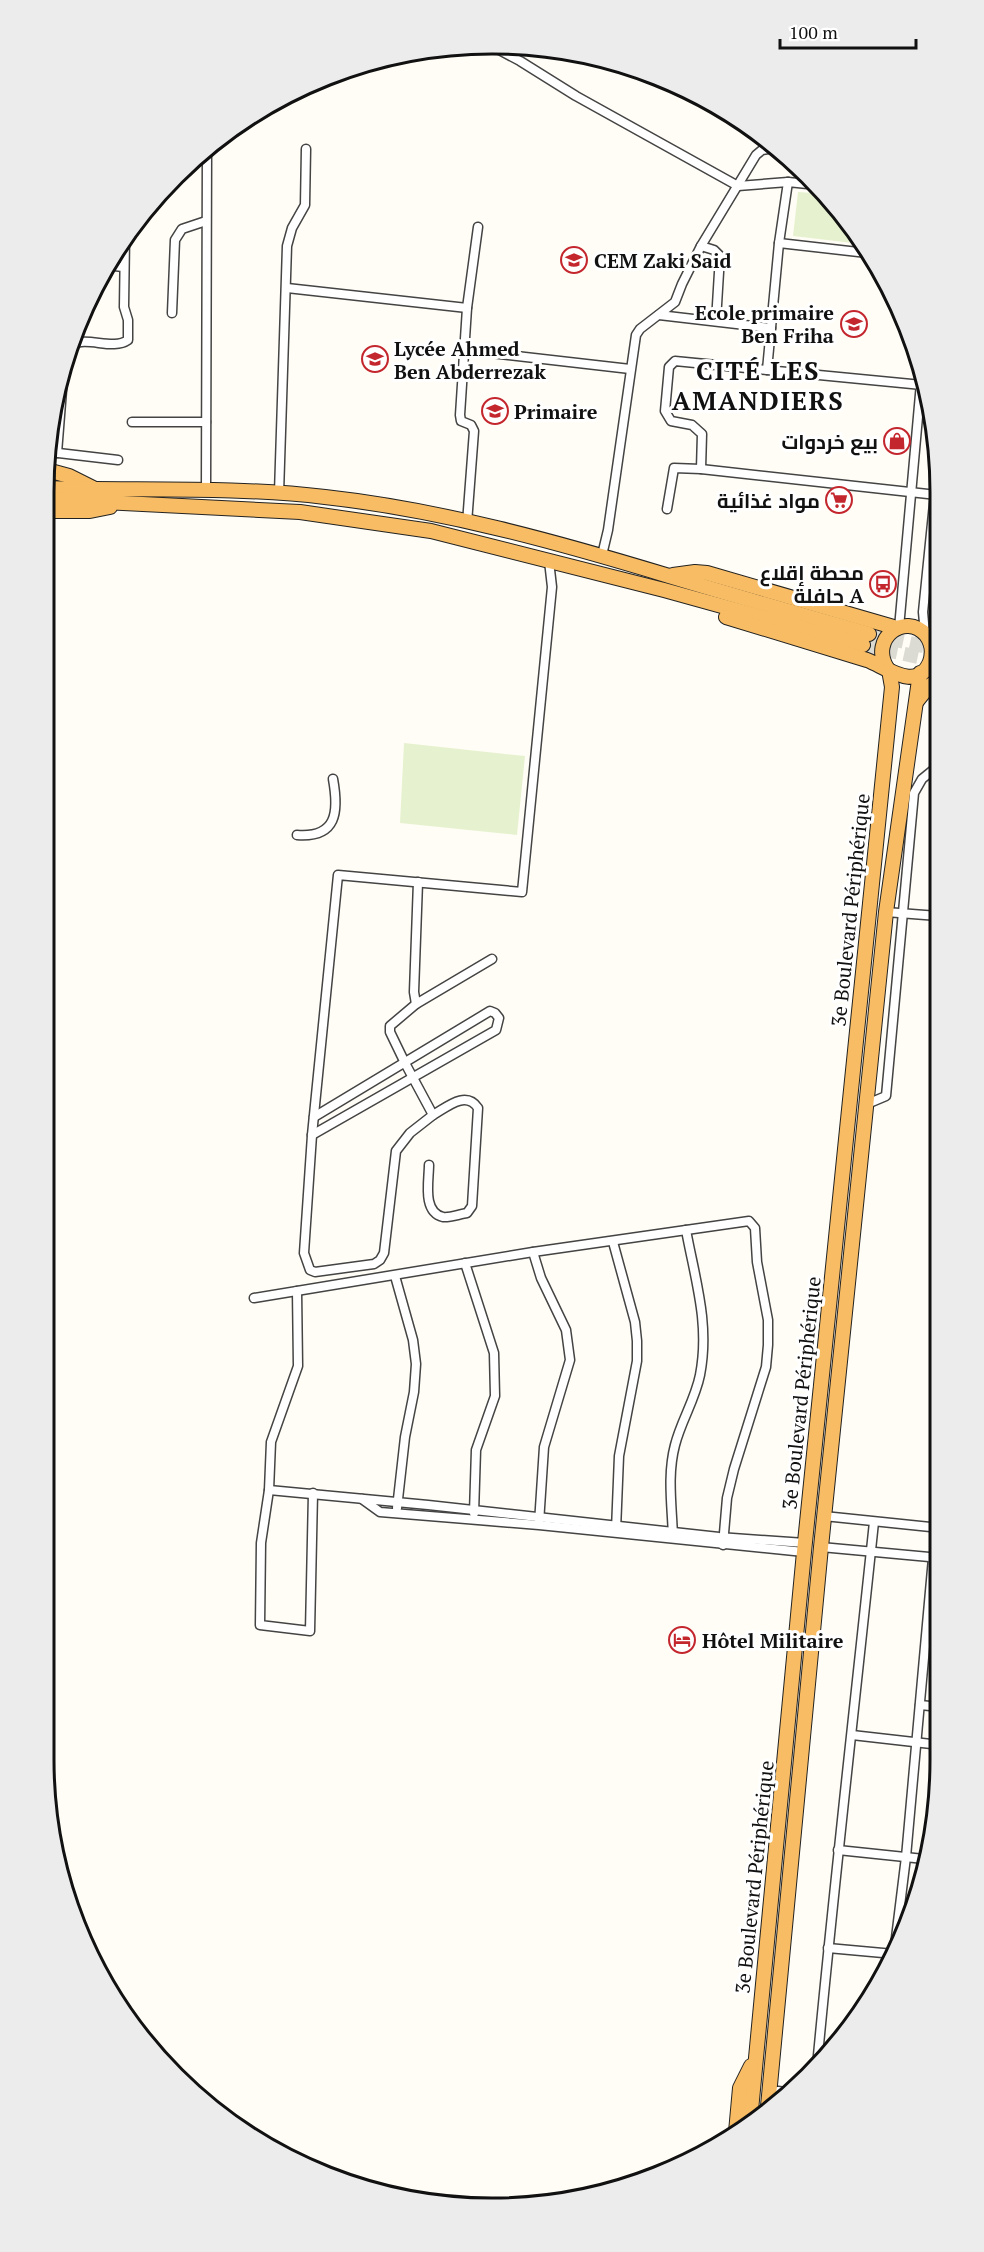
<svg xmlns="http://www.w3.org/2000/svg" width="984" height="2252" font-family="'PT Serif',Cairo,serif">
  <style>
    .pitch { fill: #e6f2cf }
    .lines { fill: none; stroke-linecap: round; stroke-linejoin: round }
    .trunk-tunnel { stroke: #dbdad3; stroke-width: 14; stroke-dasharray: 14 7; stroke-linecap: butt }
    .minor-casing { stroke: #444; stroke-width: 11 }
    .trunk-casing { stroke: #222; stroke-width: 16 }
    .minor { stroke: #fff; stroke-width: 8 }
    .trunk { stroke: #f7bc64; stroke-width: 14 }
    .labels { text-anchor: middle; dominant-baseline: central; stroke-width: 6; stroke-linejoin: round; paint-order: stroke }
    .poi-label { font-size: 20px; font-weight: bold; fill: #111; stroke: #fff; text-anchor: start }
    .street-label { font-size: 20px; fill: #111; stroke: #fff }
    .district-label { font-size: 26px; font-weight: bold; letter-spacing: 1.5px; fill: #111; stroke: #fff }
    .rim { fill: none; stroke: #111; stroke-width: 3 }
  </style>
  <rect width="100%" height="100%" fill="#fffdf5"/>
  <g class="pitch">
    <polygon points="798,192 827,194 861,244 793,236"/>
    <polygon points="404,743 525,756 517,835 400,823"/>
  </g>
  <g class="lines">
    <g class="trunk-tunnel">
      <polyline points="869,634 937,649"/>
      <polyline points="863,645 937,661"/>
    </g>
    <defs>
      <g id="minor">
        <polyline points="490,45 520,61 576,96 738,186 788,182"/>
        <polyline points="779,243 867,253"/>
        <polyline points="701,246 714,250 720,256 716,321"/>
        <polyline points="106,265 123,267"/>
        <polyline points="287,288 467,308"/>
        <polyline points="172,313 175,240 182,229 206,221"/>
        <polyline points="659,315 771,328"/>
        <path d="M67,349C81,332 111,352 128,340V320L124,307L125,238"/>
        <polyline points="465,350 630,369"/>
        <polyline points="767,370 779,243 788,182 817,185"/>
        <polyline points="132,422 206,422"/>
        <polyline points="50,452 118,460"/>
        <polyline points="57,453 64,365"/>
        <polyline points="701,469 702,434 692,425 671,421 665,411 669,367 675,361 922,385"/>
        <polyline points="206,489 207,148"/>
        <polyline points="279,493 287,246 292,228 305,205 306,149"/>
        <polyline points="667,509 674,468 701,469 937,495"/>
        <polyline points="467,523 474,431 471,425 461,421 460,415 467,308 478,227"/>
        <polyline points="602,555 608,530 636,335 640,329 675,302 682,284 701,246 756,155 762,150 774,148"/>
        <polyline points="899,628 921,383"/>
        <polyline points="925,634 923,612 937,474"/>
        <path d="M297,835C337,838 339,812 333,779"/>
        <polyline points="886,912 938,916"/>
        <polyline points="492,959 416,1004 390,1026 390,1032 405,1063 433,1115 410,1133 396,1151 384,1253 380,1260 374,1264 315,1272 310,1270 304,1253 312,1135 338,875 522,892 552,587 549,561"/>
        <polyline points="416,1004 414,992 418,882"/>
        <polyline points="867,1104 886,1096 914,793 922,779 938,766"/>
        <polyline points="312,1135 496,1030 499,1018 495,1013 490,1011 314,1117"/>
        <path d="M429,1165C429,1181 422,1212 443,1217C449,1218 460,1214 467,1213L472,1206L478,1108C466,1090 447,1107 433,1115"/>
        <polyline points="613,1242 635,1322 637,1341 637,1361 619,1456 616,1530"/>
        <polyline points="533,1252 541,1278 566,1330 570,1360 544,1447 539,1523"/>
        <polyline points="465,1263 494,1353 495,1396 476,1450 474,1513"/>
        <polyline points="395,1276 413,1340 416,1364 414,1392 405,1437 397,1508"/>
        <polyline points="297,1291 298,1366 271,1442 269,1490 261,1543 260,1625 310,1631 313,1493"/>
        <polyline points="254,1298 533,1252 749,1221 755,1228 757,1262 768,1320 768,1345 766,1367 734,1469 727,1498 723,1545"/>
        <polyline points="269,1490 428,1505 719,1537 805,1543"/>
        <polyline points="362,1499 380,1512 539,1525 804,1552"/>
        <polyline points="824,1516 940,1528"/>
        <path d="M673,1537C672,1506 667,1475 675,1445C681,1421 695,1400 700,1375C710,1324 695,1279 686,1230"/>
        <polyline points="821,1547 940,1558"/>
        <polyline points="920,1705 940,1707"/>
        <polyline points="852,1735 940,1745"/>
        <polyline points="838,1850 924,1859"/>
        <polyline points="828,1948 894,1954"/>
        <polyline points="894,1954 906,1857 933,1558"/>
        <path d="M817,2066C834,1884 855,1703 874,1522"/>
        <polyline points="778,2091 785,2092"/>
      </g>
      <g id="trunk">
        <polyline points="47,470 69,476 93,488"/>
        <path d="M44,488C138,491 231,486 325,497C442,510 557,542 669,576C735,596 802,615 869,634"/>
        <polyline points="44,499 300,512 431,531 664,590 863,645"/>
        <polyline points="44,511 90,511 110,507"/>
        <polyline points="673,575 695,572 707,573 897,628"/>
        <path d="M726,617L867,660C886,667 917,693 930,662C933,653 932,643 926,635C905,611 869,639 887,668"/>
        <polyline points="917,701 929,686 937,681"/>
        <polyline points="768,2106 821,1547 886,912 920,673"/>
        <polyline points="750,2121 804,1552 892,687 889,670"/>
        <polyline points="736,2132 740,2088 751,2066"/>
      </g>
    </defs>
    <use href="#minor" class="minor-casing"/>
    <use href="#trunk" class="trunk-casing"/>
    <use href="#minor" class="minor"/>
    <use href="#trunk" class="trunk"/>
  </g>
  <defs>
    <symbol id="school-ring" viewBox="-11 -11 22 22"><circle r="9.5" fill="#fff" stroke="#c4262e" stroke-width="1.5"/><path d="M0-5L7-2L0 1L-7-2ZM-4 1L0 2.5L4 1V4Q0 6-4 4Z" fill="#c4262e"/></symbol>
    <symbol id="shop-ring" viewBox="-11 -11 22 22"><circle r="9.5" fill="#fff" stroke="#c4262e" stroke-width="1.5"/><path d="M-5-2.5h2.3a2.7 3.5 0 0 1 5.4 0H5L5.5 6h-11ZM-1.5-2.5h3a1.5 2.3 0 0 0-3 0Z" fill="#c4262e"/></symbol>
    <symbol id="supermarket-ring" viewBox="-11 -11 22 22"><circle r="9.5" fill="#fff" stroke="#c4262e" stroke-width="1.5"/><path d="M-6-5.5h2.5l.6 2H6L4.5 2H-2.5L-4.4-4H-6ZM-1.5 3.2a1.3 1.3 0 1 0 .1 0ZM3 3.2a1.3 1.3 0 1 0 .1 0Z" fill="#c4262e"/></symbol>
    <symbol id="bus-ring" viewBox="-11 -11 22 22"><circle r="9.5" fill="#fff" stroke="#c4262e" stroke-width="1.5"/><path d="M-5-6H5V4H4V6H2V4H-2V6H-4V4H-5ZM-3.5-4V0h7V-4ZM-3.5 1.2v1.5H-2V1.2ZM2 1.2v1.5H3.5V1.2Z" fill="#c4262e"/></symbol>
    <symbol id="hotel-ring" viewBox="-11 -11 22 22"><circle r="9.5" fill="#fff" stroke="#c4262e" stroke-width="1.5"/><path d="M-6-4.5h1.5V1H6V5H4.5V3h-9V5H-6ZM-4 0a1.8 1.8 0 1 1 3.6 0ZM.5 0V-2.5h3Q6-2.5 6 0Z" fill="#c4262e"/></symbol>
  </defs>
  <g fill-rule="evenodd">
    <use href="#school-ring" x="559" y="245" width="30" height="30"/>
    <use href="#school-ring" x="839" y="309" width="30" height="30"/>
    <use href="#school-ring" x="360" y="344" width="30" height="30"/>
    <use href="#school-ring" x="480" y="396" width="30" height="30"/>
    <use href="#shop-ring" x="882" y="426" width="30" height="30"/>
    <use href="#supermarket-ring" x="824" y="485" width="30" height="30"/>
    <use href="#bus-ring" x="868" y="569" width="30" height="30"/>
    <use href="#hotel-ring" x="667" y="1625" width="30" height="30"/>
  </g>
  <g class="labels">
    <g class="poi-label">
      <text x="594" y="260">CEM Zaki Said</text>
      <text x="834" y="312" text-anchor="end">Ecole primaire<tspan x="834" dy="23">Ben Friha</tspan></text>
      <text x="394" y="348">Lycée Ahmed<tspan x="394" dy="23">Ben Abderrezak</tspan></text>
      <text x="514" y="411">Primaire</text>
      <text x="878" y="441" text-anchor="end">بيع خردوات</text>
      <text x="820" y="500" text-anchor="end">مواد غذائية</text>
      <text x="864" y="572" text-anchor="end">محطة إقلاع<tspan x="864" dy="23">حافلة A</tspan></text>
      <text x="702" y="1640">Hôtel Militaire</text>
    </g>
    <g class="street-label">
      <text transform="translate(850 910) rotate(-84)">3e Boulevard Périphérique</text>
      <text transform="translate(801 1393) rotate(-84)">3e Boulevard Périphérique</text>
      <text transform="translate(754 1877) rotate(-84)">3e Boulevard Périphérique</text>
    </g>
    <g class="district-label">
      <text x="758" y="370">CITÉ LES<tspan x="758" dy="30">AMANDIERS</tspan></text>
    </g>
  </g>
  <path d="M0 0H984V2252H0ZM492 54H492A438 438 0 0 1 930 492V1760A438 438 0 0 1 492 2198H492A438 438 0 0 1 54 1760V492A438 438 0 0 1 492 54Z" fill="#ececec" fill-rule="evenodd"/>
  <path class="rim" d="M492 54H492A438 438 0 0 1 930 492V1760A438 438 0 0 1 492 2198H492A438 438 0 0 1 54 1760V492A438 438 0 0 1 492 54Z"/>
  <path d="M780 39v9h136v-9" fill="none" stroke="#111111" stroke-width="3"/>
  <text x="789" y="39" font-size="18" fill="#111111" stroke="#ffffff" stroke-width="4.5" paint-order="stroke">100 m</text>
</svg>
